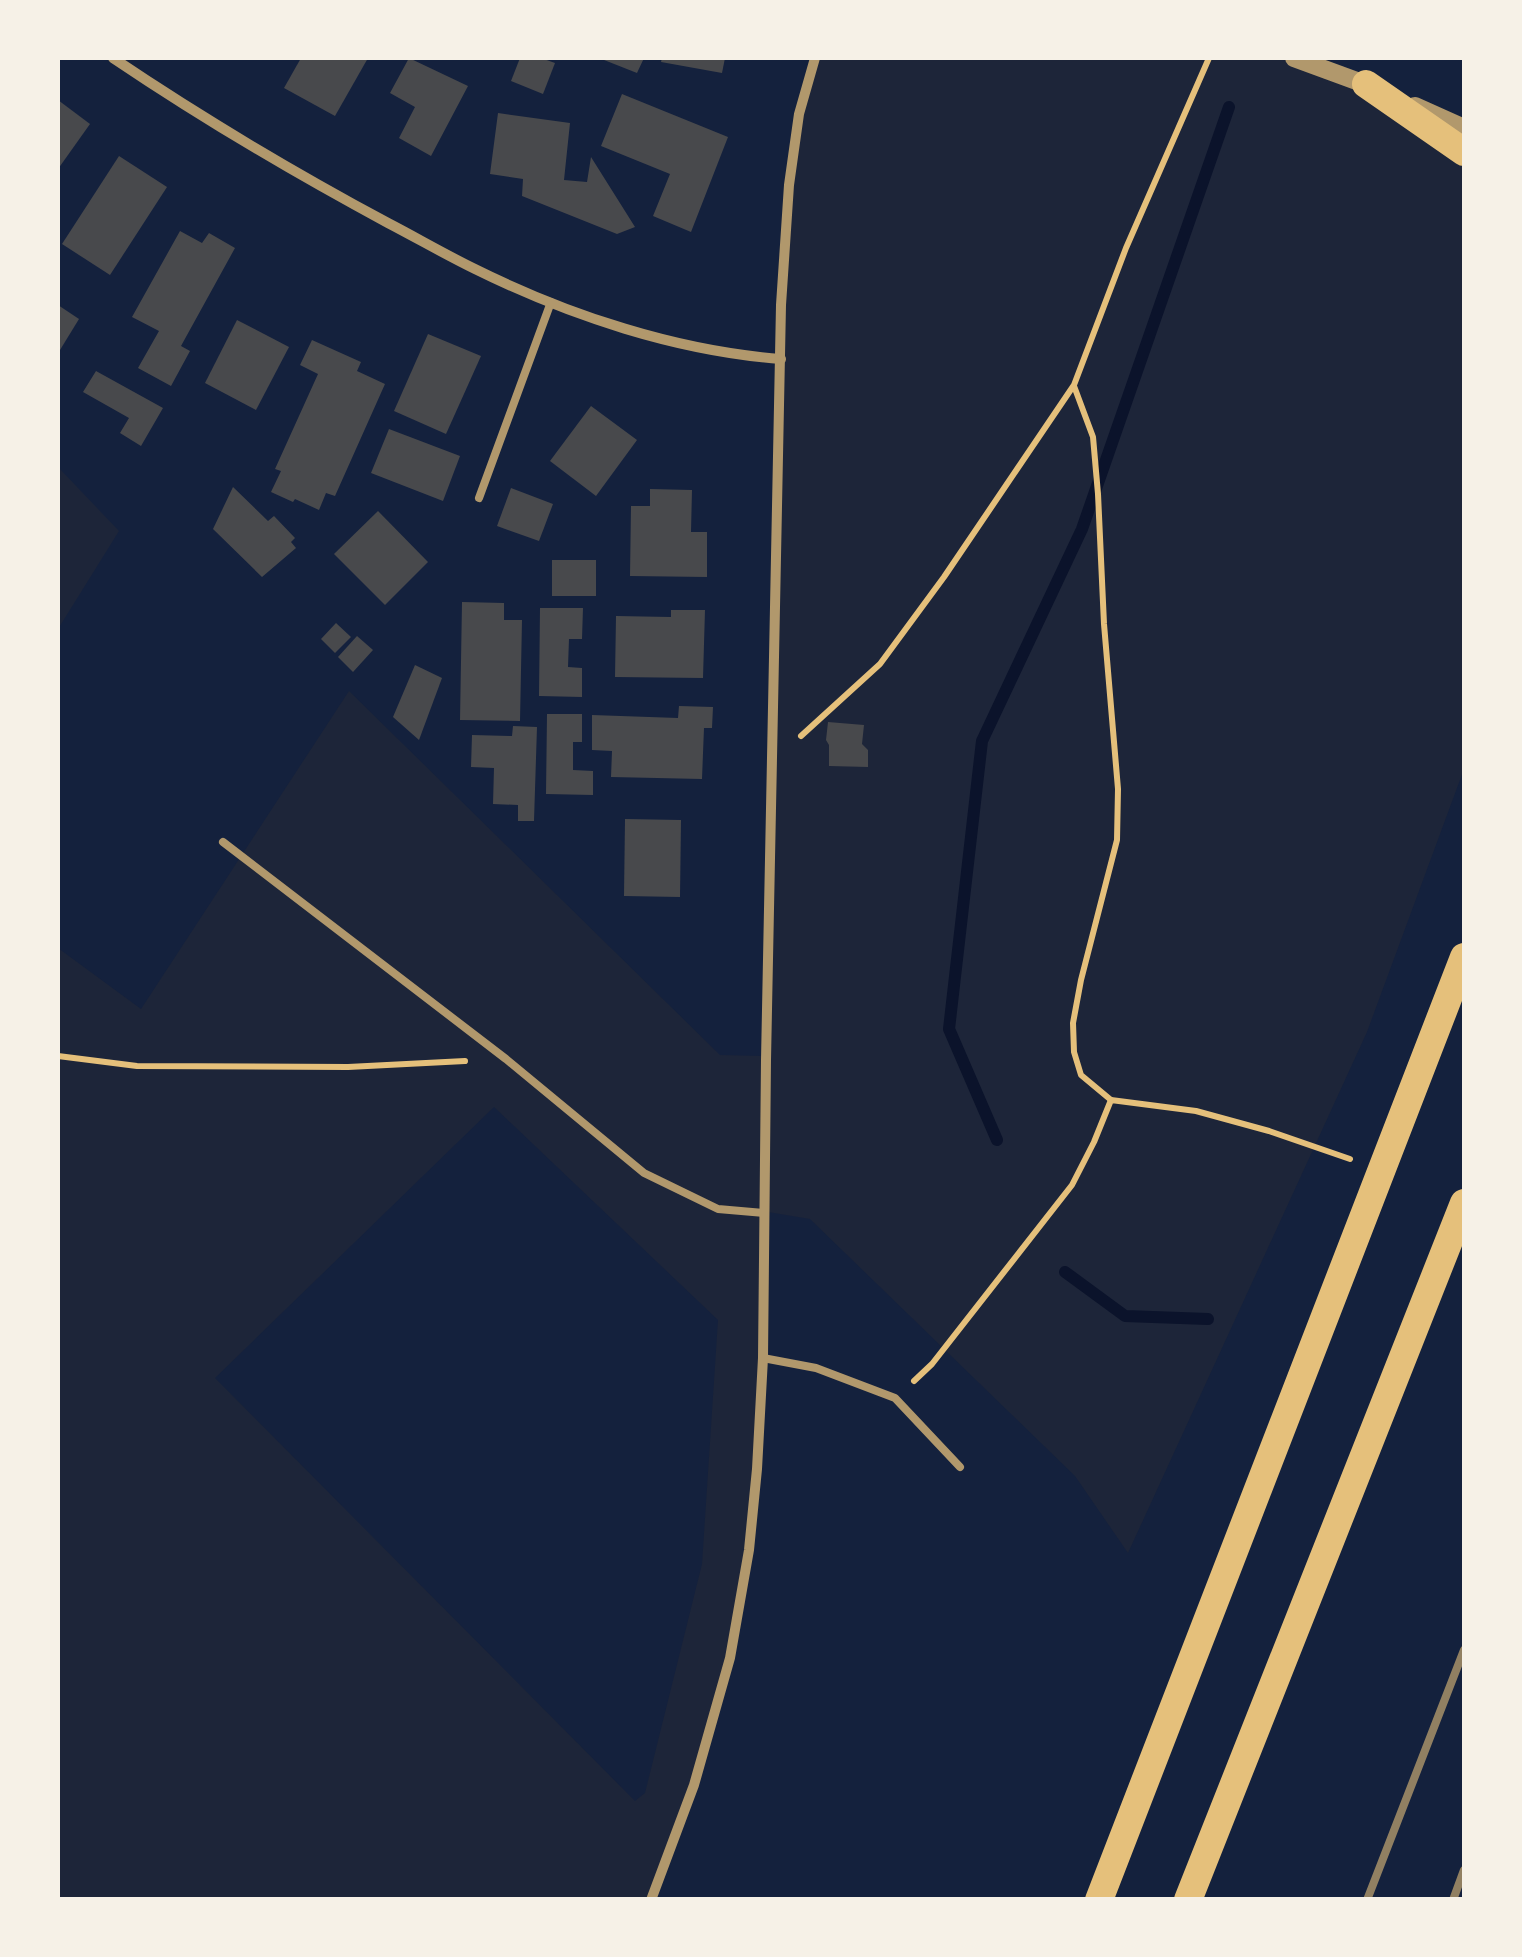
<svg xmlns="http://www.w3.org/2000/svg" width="1522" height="1957" font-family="'Roboto Condensed',sans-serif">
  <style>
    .green { fill: #1d2539; fill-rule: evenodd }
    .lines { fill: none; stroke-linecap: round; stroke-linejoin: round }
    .stream { stroke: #0b132b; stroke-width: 12 }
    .building { fill: #48494c }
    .path { stroke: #e5c07b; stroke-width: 6 }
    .service { stroke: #b1986c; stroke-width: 8 }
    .minor { stroke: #b1986c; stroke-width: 10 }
    .tertiary { stroke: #b1986c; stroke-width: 18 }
    .trunk { stroke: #e5c07b; stroke-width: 28 }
    .rail { stroke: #918062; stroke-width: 8 }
  </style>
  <rect width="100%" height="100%" fill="#14213d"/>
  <g class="green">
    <path d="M814,58H1286L1360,86L1464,154V769L1367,1032L1128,1553L1075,1476L810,1219L762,1211L756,1470L728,1658L692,1786L649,1899H58V948L141,1009L349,691L720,1055L765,1056L788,185ZM494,1107L718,1320L702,1564L645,1793L635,1801L215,1378Z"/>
    <polygon points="58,467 119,531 58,629"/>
  </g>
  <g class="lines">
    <g class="stream">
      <polyline points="997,1140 949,1029 982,741 1082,529 1229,107"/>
      <polyline points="1065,1272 1125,1316 1208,1319"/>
    </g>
  </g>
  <g class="building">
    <polygon points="301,58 368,58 335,116 284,88"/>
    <polygon points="409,58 468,86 431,156 399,138 415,107 390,93"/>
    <polygon points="520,58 541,58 555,63 543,94 511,81"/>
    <polygon points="599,58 644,58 637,73"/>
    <polygon points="662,58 725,58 722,73 661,62"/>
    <polygon points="622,94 728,137 691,232 653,216 670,174 601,146"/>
    <polygon points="58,100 90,124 58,169"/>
    <polygon points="498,113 570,123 564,180 587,182 591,157 635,227 617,234 522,196 523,179 490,174"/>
    <polygon points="119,156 167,187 110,275 62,244"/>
    <polygon points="180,231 202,243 209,233 235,248 181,346 190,351 171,386 138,368 159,331 132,317"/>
    <polygon points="58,305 79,319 60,350 58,348"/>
    <polygon points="237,320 289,347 256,410 205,383"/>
    <polygon points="428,334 481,356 446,434 394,411"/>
    <polygon points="312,340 361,362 357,371 385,384 335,496 326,493 319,510 295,499 293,502 271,492 281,471 275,469 318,374 300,365"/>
    <polygon points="96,371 163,408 141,446 120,433 129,418 83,392"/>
    <polygon points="591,406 637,440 596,496 550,461"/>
    <polygon points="389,429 460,456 443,501 371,473"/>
    <polygon points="233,487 268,521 274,516 295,538 291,542 296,548 262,577 213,529"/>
    <polygon points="511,488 553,504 539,541 497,526"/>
    <polygon points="650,489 692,490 691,532 707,532 707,577 630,576 631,506 650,506"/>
    <polygon points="378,511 428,562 385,605 334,554"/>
    <rect x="552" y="560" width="44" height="36"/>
    <polygon points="462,602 504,603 504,620 522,620 520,721 460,720"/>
    <polygon points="540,608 583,608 582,639 569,639 568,667 582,668 582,697 539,696"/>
    <polygon points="671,610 705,610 703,678 615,677 616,616 671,617"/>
    <polygon points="336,623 351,637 335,653 321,639"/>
    <polygon points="357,636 373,650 353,672 338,657"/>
    <polygon points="415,665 442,678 419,740 393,717"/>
    <polygon points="679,706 713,707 712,728 704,728 702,779 611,777 612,751 592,750 592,715 678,718"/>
    <polygon points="547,714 582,714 582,742 573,742 573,770 593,771 593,795 546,794"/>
    <polygon points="828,722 864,725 862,744 868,750 868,767 829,766 829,745 826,740"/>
    <polygon points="513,726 537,727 534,821 518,821 518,805 493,804 494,768 471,767 472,735 512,736"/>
    <polygon points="625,819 681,820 680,897 624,896"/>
  </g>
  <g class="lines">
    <g class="path">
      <polyline points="1074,386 1093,437 1098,494 1104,624 1118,789 1117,840 1081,980 1073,1023 1074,1052 1081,1075 1111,1100"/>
      <polyline points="801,736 880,664 944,577 1074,385 1126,248 1209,58"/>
      <polyline points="58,1056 137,1066 348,1067 465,1061"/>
      <polyline points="914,1381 932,1364 1072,1185 1094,1142 1111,1100 1196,1111 1269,1131 1350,1159"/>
    </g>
    <g class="service">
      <polyline points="479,498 551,302"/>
      <polyline points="223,842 506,1059 644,1173 718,1209 765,1213"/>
      <polyline points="763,1358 816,1368 895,1398 960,1467"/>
    </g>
    <g class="minor">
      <path d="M113,58C202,118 293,172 388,223C417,238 446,255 475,269C570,316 677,351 781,359"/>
      <polyline points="651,1900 694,1785 730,1658 749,1550 757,1469 763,1358 766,1060 781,305 789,185 799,114 815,58"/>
    </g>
    <g class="tertiary">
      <polyline points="1294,58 1373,87"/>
      <polyline points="1415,106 1464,128"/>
    </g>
    <g class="trunk">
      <polyline points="1366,84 1464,152"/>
      <polyline points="1099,1900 1464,957"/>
      <polyline points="1188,1900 1464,1203"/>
    </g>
    <g class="rail">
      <polyline points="1367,1900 1464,1650"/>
      <polyline points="1453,1900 1464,1870"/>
    </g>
  </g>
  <rect width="1522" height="1957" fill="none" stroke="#f6f1e7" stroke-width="120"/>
</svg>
